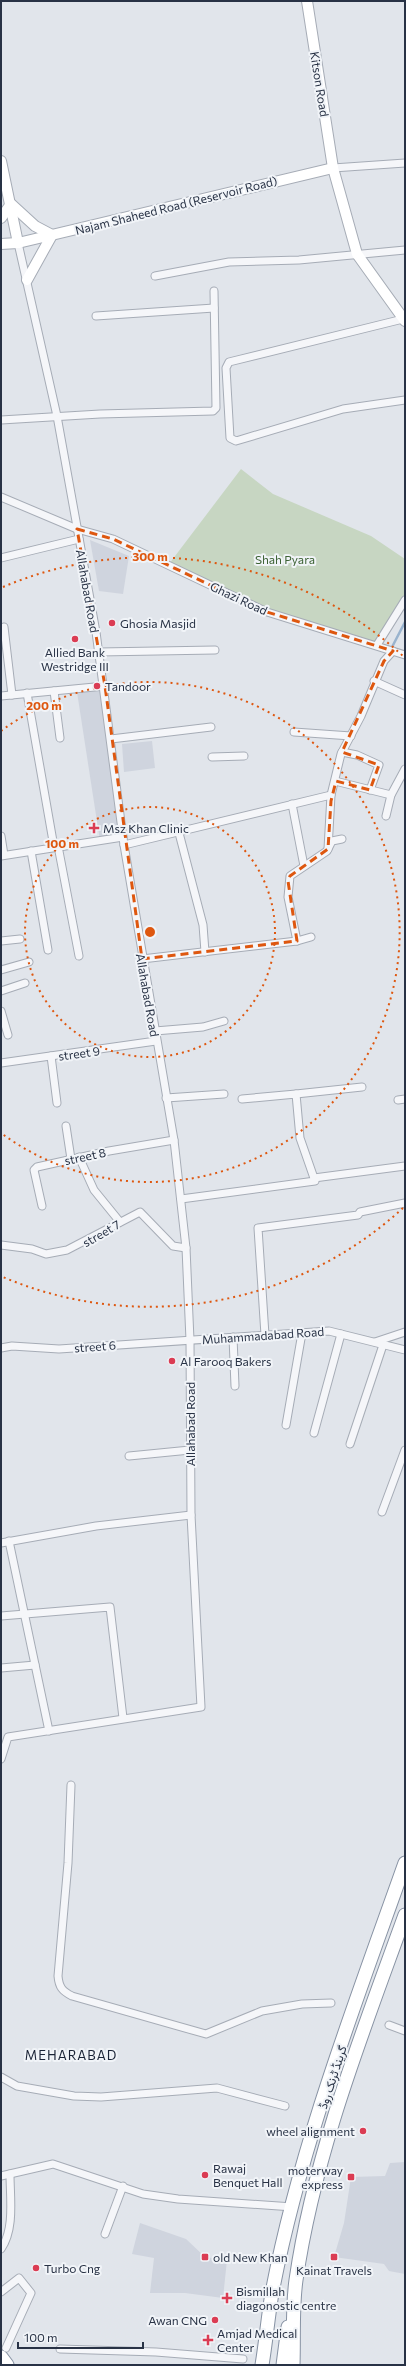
<svg xmlns="http://www.w3.org/2000/svg" width="406" height="2366" font-family="Commissioner,Vazirmatn,sans-serif">
  <style>
    .built { fill: #cfd4de }
    .green { fill: #c7d6c2 }
    .lines { fill: none; stroke-linecap: round; stroke-linejoin: round }
    .stream { stroke: #99b3ce; stroke-width: 2.5 }
    .street-casing { stroke: #a6acb6; stroke-width: 9 }
    .secondary-casing { stroke: #a6acb6; stroke-width: 12 }
    .highway-casing { stroke: #8792a3; stroke-width: 15 }
    .street { stroke: #f5f6f9; stroke-width: 7 }
    .secondary { stroke: #fff; stroke-width: 10 }
    .highway { stroke: #fff; stroke-width: 13 }
    .marked { fill: none; stroke: #de570f; stroke-width: 3; stroke-dasharray: 8 5; stroke-linejoin: round }
    .ring { fill: none; stroke: #de570f; stroke-width: 2; stroke-dasharray: 2 4 }
    .poi-dot { fill: #db3c53; stroke: #f1f4f8; stroke-width: 1.5 }
    .labels { text-anchor: middle; dominant-baseline: central; stroke-width: 4; stroke-linejoin: round; paint-order: stroke }
    .street-label { font-size: 12px; fill: #283245; stroke: #f1f4f8 }
    .park-label { font-size: 12px; fill: #3c6234; stroke: #f1f4f8 }
    .poi-label { font-size: 12px; fill: #283245; stroke: #f1f4f8; text-anchor: start }
    .neighbourhood-label { font-size: 13px; letter-spacing: 1px; fill: #1a2336; stroke: #f1f4f8 }
    .centre { fill: #de570f; stroke: #f1f4f8; stroke-width: 2 }
    .ring-label { font-size: 12px; text-anchor: middle; font-weight: bold; fill: #de570f; stroke: #f1f4f8; stroke-width: 4; stroke-linejoin: round; paint-order: stroke }
  </style>
  <rect width="100%" height="100%" fill="#e1e5eb"/>
  <g class="built">
    <polygon points="90,540 129,556 123,594 99,591"/>
    <polygon points="105,686 123,837 100,841 77,692"/>
    <polygon points="152,741 155,768 124,772 122,744"/>
    <polygon points="405,2162 405,2274 389,2271 384,2264 334,2257 344,2223 351,2177 385,2176 390,2163"/>
    <polygon points="140,2223 186,2239 205,2257 227,2260 223,2298 185,2293 150,2293 154,2258 132,2254"/>
  </g>
  <polygon class="green" points="241,469 273,494 371,536 405,559 405,596 377,645 267,612 169,564"/>
  <g class="lines">
    <polyline class="stream" points="391,649 405,622"/>
    <defs>
      <g id="street">
        <polyline points="333,168 405,163"/>
        <polyline points="155,276 229,262 299,260 405,250"/>
        <polyline points="96,316 214,308"/>
        <polyline points="403,319 229,362 226,368 230,438 236,441 343,409 405,400"/>
        <polyline points="1,420 100,414 213,411 216,408 214,291"/>
        <polyline points="1,497 77,529 113,539 267,612 405,655"/>
        <polyline points="1,558 79,539"/>
        <polyline points="4,627 12,695"/>
        <polyline points="377,645 405,600"/>
        <polyline points="99,652 215,650"/>
        <polyline points="374,681 405,695"/>
        <polyline points="54,691 60,738"/>
        <polyline points="27,693 54,847"/>
        <polyline points="1,696 105,686"/>
        <polyline points="294,732 351,736"/>
        <polyline points="111,739 211,727"/>
        <polyline points="342,752 357,755 379,765 370,790"/>
        <polyline points="212,757 244,756"/>
        <polyline points="335,781 391,795"/>
        <polyline points="292,804 304,866"/>
        <polyline points="386,816 391,795 405,769"/>
        <polyline points="179,833 203,925 205,952"/>
        <polyline points="1,836 4,855"/>
        <polyline points="124,845 331,795"/>
        <polyline points="58,846 79,956"/>
        <polyline points="328,849 331,795 341,754 361,716 384,661 393,651"/>
        <polyline points="31,851 48,950"/>
        <polyline points="1,856 123,837"/>
        <polyline points="1,941 20,939"/>
        <polyline points="297,941 288,897 290,876 327,851 332,841 342,839"/>
        <polyline points="142,959 297,941 311,937"/>
        <polyline points="1,970 29,962"/>
        <polyline points="1,991 25,983"/>
        <polyline points="1,1011 8,1035"/>
        <polyline points="155,1031 203,1027 224,1021"/>
        <polyline points="51,1056 57,1103"/>
        <polyline points="1,1063 156,1041"/>
        <polyline points="296,1094 362,1087"/>
        <polyline points="166,1098 224,1094"/>
        <polyline points="398,1100 405,1099"/>
        <polyline points="66,1126 71,1159"/>
        <polyline points="79,1157 94,1190 120,1222"/>
        <polyline points="314,1178 405,1166"/>
        <polyline points="181,1199 315,1181 300,1138 296,1094 242,1099"/>
        <polyline points="42,1206 34,1170 37,1167 109,1151 174,1140"/>
        <polyline points="1,1245 32,1249 46,1254 67,1250 140,1212 173,1246 186,1248"/>
        <polyline points="265,1335 258,1228 358,1215 360,1212 405,1203"/>
        <polyline points="233,1337 235,1386"/>
        <polyline points="375,1342 405,1332"/>
        <polyline points="1,1348 12,1346 59,1349 329,1331 405,1350"/>
        <polyline points="286,1425 302,1333"/>
        <polyline points="314,1433 341,1334"/>
        <polyline points="350,1444 383,1345"/>
        <polyline points="129,1456 190,1450"/>
        <polyline points="382,1512 405,1450"/>
        <polyline points="9,1541 49,1731"/>
        <polyline points="1,1543 96,1526 191,1515"/>
        <polyline points="1,1616 110,1607 123,1718"/>
        <polyline points="1,1668 35,1665"/>
        <polyline points="1,1759 8,1737 201,1707 191,1515 190,1340 186,1248 174,1140 124,845 96,632 57,416 18,243"/>
        <path d="M71,1785L68,1863L58,1976C59,1987 62,1991 72,1996L206,2034L262,2011L302,2004L331,2003"/>
        <polyline points="389,2025 405,2031"/>
        <polyline points="1,2077 17,2086 74,2096 101,2097 217,2088 285,2106"/>
        <polyline points="1,2176 53,2164 143,2194 178,2199 293,2207"/>
        <polyline points="105,2234 123,2186"/>
        <path d="M1,2249C15,2229 10,2198 10,2174"/>
        <polyline points="1,2292 19,2278 31,2293 6,2348"/>
        <polyline points="60,2349 156,2352 243,2359"/>
      </g>
      <g id="secondary">
        <polyline points="307,1 333,168 357,254 405,321"/>
        <polyline points="1,161 18,243"/>
        <polyline points="1,218 11,204 35,226 52,235 27,280"/>
        <polyline points="1,244 18,243 333,168"/>
      </g>
      <g id="highway">
        <polyline points="1,2357 7,2365"/>
        <path d="M262,2365C266,2341 268,2317 272,2293C300,2146 355,2004 405,1863"/>
        <polyline points="283,2365 288,2327"/>
        <path d="M293,2365C294,2337 292,2308 296,2280C314,2155 362,2034 405,1915"/>
      </g>
    </defs>
    <use href="#street" class="street-casing"/>
    <use href="#secondary" class="secondary-casing"/>
    <use href="#highway" class="highway-casing"/>
    <use href="#street" class="street"/>
    <use href="#secondary" class="secondary"/>
    <use href="#highway" class="highway"/>
  </g>
  <path class="marked" d="M77,529L113,539L267,612L393,651L384,661L342,752L379,765L370,790L336,781L331,801L328,849L290,876L288,881L297,941L142,959L105,686Z"/>
  <g class="ring">
    <circle cx="150" cy="932" r="125"/>
    <path d="M1 731A250 250 0 1 1 1 1133"/>
    <path d="M403 1208A375 375 0 0 1 3 1277M3 587A375 375 0 0 1 403 656"/>
  </g>
  <g class="poi-dot">
    <circle cx="112" cy="623" r="4"/>
    <circle cx="75" cy="639" r="4"/>
    <circle cx="97" cy="686" r="4"/>
    <path d="M92 822h4v4h4v4h-4v4h-4v-4h-4v-4h4z"/>
    <circle cx="172" cy="1361" r="4"/>
    <circle cx="363" cy="2131" r="4"/>
    <circle cx="205" cy="2175" r="4"/>
    <rect x="347" y="2173" width="8" height="8" rx="2"/>
    <rect x="201" y="2253" width="8" height="8" rx="2"/>
    <rect x="330" y="2253" width="8" height="8" rx="2"/>
    <circle cx="36" cy="2268" r="4"/>
    <path d="M225 2292h4v4h4v4h-4v4h-4v-4h-4v-4h4z"/>
    <circle cx="215" cy="2320" r="4"/>
    <path d="M206 2334h4v4h4v4h-4v4h-4v-4h-4v-4h4z"/>
  </g>
  <g class="labels">
    <g class="street-label">
      <text transform="translate(320 84) rotate(81)">Kitson Road</text>
      <text transform="translate(176 205) rotate(-14)">Najam Shaheed Road (Reservoir Road)</text>
      <text transform="translate(88 591) rotate(80)">Allahabad Road</text>
      <text transform="translate(239 598) rotate(25)">Ghazi Road</text>
      <text transform="translate(148 995) rotate(80)">Allahabad Road</text>
      <text transform="translate(79 1053) rotate(-8)">street 9</text>
      <text transform="translate(85 1156) rotate(-12)">street 8</text>
      <text transform="translate(101 1233) rotate(-30)">street 7</text>
      <text transform="translate(263 1335) rotate(-4)">Muhammadabad Road</text>
      <text transform="translate(95 1346) rotate(-4)">street 6</text>
      <text transform="translate(190 1424) rotate(-90)">Allahabad Road</text>
      <text transform="translate(332 2077) rotate(-72)">گرینڈ ٹرنک روڈ</text>
    </g>
    <g class="park-label">
      <text x="285" y="559">Shah Pyara</text>
    </g>
    <g class="poi-label">
      <text x="120" y="623">Ghosia Masjid</text>
      <text x="75" y="652" text-anchor="middle">Allied Bank<tspan x="75" dy="14">Westridge III</tspan></text>
      <text x="105" y="686">Tandoor</text>
      <text x="103" y="828">Msz Khan Clinic</text>
      <text x="180" y="1361">Al Farooq Bakers</text>
      <text x="355" y="2131" text-anchor="end">wheel alignment</text>
      <text x="213" y="2168">Rawaj<tspan x="213" dy="14">Benquet Hall</tspan></text>
      <text x="343" y="2170" text-anchor="end">moterway<tspan x="343" dy="14">express</tspan></text>
      <text x="213" y="2257">old New Khan</text>
      <text x="44" y="2268">Turbo Cng</text>
      <text x="334" y="2270" text-anchor="middle">Kainat Travels</text>
      <text x="236" y="2291">Bismillah<tspan x="236" dy="14">diagonostic centre</tspan></text>
      <text x="207" y="2320" text-anchor="end">Awan CNG</text>
      <text x="217" y="2333">Amjad Medical<tspan x="217" dy="14">Center</tspan></text>
    </g>
    <g class="neighbourhood-label">
      <text x="71" y="2055">MEHARABAD</text>
    </g>
  </g>
  <circle cx="150" cy="932" r="6" class="centre"/>
  <g class="ring-label">
    <text x="150" y="561">300 m</text>
    <text x="44" y="710">200 m</text>
    <text x="62" y="848">100 m</text>
  </g>
  <rect width="406" height="2366" fill="none" stroke="#283245" stroke-width="4"/>
  <path d="M18 2342v6h125v-6" fill="none" stroke="#283245" stroke-width="2"/>
  <text x="24" y="2342" font-size="12" fill="#283245" stroke="#f1f4f8" stroke-width="3" paint-order="stroke">100 m</text>
</svg>
